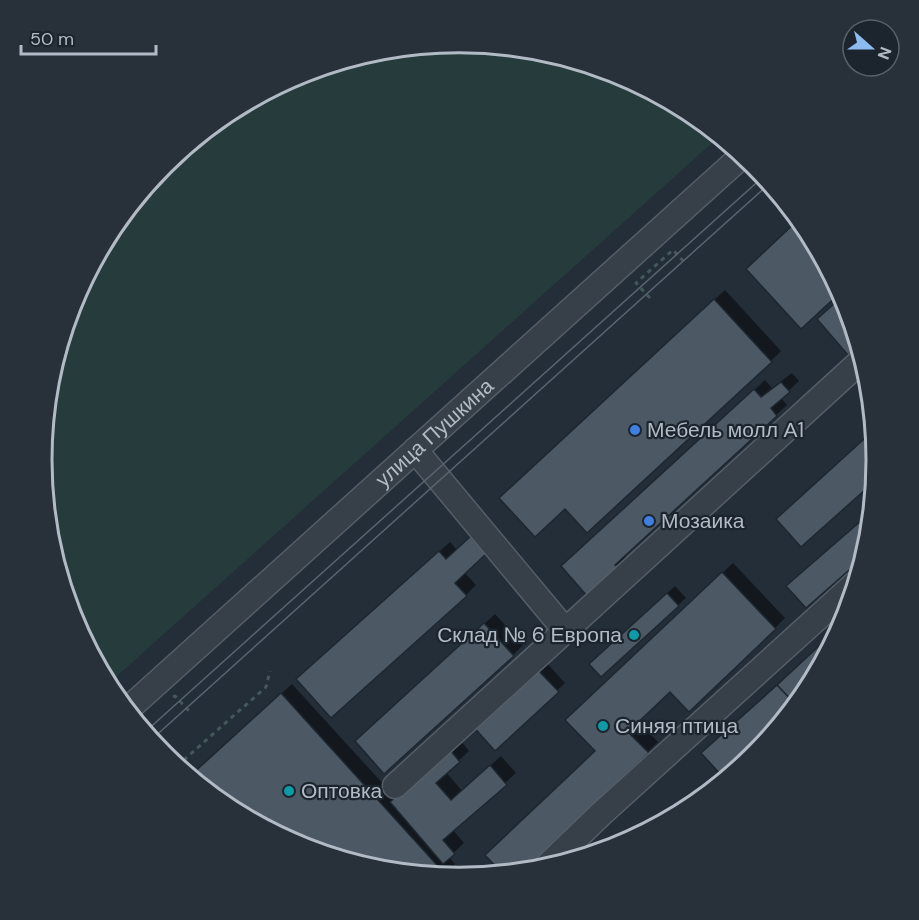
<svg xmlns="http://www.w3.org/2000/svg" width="919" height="920" font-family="'DM Sans',sans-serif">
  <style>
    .green { fill: #263b3b }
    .shadow { fill: #0007 }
    .building { fill: #4c5964; stroke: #1e2730; stroke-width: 1.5 }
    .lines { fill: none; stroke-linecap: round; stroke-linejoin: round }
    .minor-casing { stroke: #555e67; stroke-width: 27 }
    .path { stroke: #455859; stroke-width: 3; stroke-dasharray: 4.5 4.5; stroke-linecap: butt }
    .minor { stroke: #374049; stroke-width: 24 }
    .tram { stroke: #596470; stroke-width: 1.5 }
    .shop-dot { fill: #3f7fe0; stroke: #1c252e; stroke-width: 2 }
    .culture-dot { fill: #0f9aa8; stroke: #1c252e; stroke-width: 2 }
    .labels { text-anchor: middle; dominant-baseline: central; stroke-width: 4.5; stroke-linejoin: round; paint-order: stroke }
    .poi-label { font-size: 21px; fill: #b2bbc5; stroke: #1c252e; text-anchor: start }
    .street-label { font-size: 21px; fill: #b2bbc5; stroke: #1c252e }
    .rim { fill: none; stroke: #b2bbc5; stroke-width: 3 }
  </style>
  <rect width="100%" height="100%" fill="#232e39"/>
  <polygon class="green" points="460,43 541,51 620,74 692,113 720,136 108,684 74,619 50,541 42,460 50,378 74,300 113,228 165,165 228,113 300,74 378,50"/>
  <g class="shadow">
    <polygon points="725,290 781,351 771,361 565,507 511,487"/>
    <polygon points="844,297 858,344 849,353 819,319"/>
    <polygon points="792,373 799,381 781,398 787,405 624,555 629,559 619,569 573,556 765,380 772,388"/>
    <polygon points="870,513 872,515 869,542 865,554 806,606 796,579"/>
    <polygon points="482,527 495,543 464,572 476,585 466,595 308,669 450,542 457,550"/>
    <polygon points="733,563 785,618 775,628 670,690 638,721 658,742 522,871 504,873 487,855 596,751 578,710"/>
    <polygon points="675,586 686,598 678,605 598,656"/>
    <polygon points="495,614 523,645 513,655 367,731"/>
    <polygon points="842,625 806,692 754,755 691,808 724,777 713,743"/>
    <polygon points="544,660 565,683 495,748"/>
    <polygon points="292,684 396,798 461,741 469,751 446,772 462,791 501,756 516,773 453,830 464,843 449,857 455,864 443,876 378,869 299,846 227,807 190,776"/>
    <polygon points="669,811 674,816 646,832"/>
    <polygon points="466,870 472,876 458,877"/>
  </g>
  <g class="building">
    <polygon points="799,219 807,228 841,292 801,329 746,269"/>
    <polygon points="843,296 859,346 848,355 817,319"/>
    <polygon points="714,299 772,362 587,533 565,509 535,537 499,498"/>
    <polygon points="781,382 790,392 771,408 777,416 615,565 620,570 588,597 561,566 754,389 761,397"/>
    <polygon points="874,430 877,460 875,481 801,547 776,519"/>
    <polygon points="862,520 870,529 869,542 864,557 806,608 786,586"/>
    <polygon points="471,536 486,554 455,583 467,596 331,718 296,679 439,551 446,559"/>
    <polygon points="722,572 776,629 689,712 670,692 628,732 649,753 524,871 502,873 485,855 595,751 565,720"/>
    <polygon points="667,593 679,606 601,677 589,664"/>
    <polygon points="484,623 514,656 384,774 355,741"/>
    <polygon points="832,634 836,637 806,692 796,705 777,685"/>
    <polygon points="535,667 559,692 495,751 472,725"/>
    <polygon points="777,685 796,705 754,755 687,809 723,777 701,753"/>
    <polygon points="281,693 446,875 445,876 378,869 299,846 227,807 190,776"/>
    <polygon points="450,750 460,762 436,783 451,800 490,765 507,785 443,840 455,854 443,864 390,802"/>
  </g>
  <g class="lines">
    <defs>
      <g id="minor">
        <polyline points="415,450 565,630"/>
        <path id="s1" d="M127,710L743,155"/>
        <polyline points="395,786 863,359"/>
        <polyline points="545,868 601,814 856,583"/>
      </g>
    </defs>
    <use href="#minor" class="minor-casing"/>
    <g class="path">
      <polyline points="650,298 636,283 673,250 686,264"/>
      <polyline points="173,697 175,696 190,712"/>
      <polyline points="177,766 266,687 270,671"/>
    </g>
    <use href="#minor" class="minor"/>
    <g class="tram">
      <polyline points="145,732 764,176"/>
      <polyline points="151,740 770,183"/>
    </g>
  </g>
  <g class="shop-dot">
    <circle cx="635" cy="430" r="6"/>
    <circle cx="649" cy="521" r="6"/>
  </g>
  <g class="culture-dot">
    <circle cx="634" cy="635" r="6"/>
    <circle cx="603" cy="726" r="6"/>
    <circle cx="289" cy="791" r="6"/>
  </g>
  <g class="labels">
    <g class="poi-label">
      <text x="647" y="430">Мебель молл А1</text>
      <text x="661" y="521">Мозаика</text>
      <text x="622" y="635" text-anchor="end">Склад № 6 Европа</text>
      <text x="615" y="726">Синяя птица</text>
      <text x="301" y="791">Оптовка</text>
    </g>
    <g class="street-label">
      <text stroke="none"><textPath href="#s1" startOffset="414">улица Пушкина</textPath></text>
    </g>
  </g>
  <path d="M0 0H919V920H0ZM52 460a407 407 0 1 1 814 0a407 407 0 1 1-814 0Z" fill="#28313a" fill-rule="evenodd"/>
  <path class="rim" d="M52 460a407 407 0 1 1 814 0a407 407 0 1 1-814 0Z"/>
  <g transform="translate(871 48) rotate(111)"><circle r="28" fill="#1c252e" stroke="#58616a" stroke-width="1.5"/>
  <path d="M0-4.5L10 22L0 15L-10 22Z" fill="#8cbbf0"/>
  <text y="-9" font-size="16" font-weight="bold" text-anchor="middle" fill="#b2bbc5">N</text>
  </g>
  <path d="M21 45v9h135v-9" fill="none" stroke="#b2bbc5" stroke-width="3"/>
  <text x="30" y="45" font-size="18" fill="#b2bbc5" stroke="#1c252e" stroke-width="4.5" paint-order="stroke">50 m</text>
</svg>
